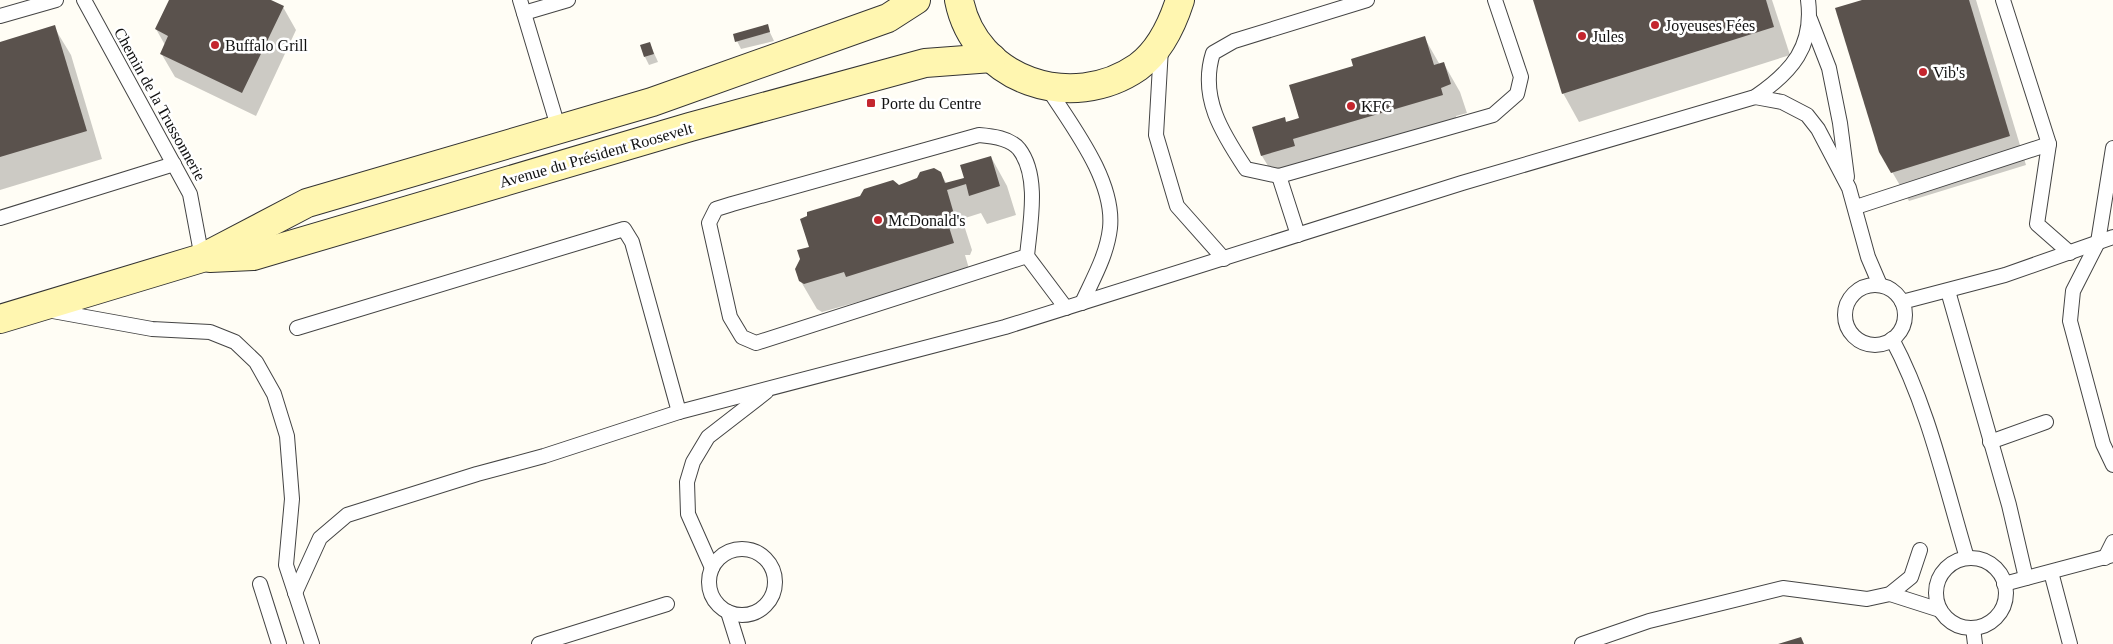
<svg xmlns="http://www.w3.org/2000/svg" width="2113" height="644" font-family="'Times New Roman',serif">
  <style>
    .shadow { fill: #0003 }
    .building { fill: #5a524d }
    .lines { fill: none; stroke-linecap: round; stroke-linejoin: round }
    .lane-casing { stroke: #444; stroke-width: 16 }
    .secondary-casing { stroke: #333; stroke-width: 30 }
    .lane { stroke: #fff; stroke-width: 14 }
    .secondary { stroke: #fff6b0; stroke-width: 28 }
    .poi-dot { fill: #c4262e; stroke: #fff; stroke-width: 2 }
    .labels { text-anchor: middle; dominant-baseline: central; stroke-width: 5; stroke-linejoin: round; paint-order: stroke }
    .poi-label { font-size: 16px; fill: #111; stroke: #fff; text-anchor: start }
    .street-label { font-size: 16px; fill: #111; stroke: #fff }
  </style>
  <rect width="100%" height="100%" fill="#fffdf5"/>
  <g class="shadow">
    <polygon points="170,0 268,0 283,7 296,30 256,116 175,77 161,53 165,45 156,29"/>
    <polygon points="1534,0 1772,0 1790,55 1579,122 1563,93"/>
    <polygon points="1866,0 1976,0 2026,165 1909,201 1880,151"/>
    <polygon points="767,26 774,41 741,49 737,41"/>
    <polygon points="54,27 71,55 102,159 0,190 0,43"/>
    <polygon points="1424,37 1440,65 1444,64 1460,92 1467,113 1456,116 1458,124 1308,168 1311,175 1279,184 1262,156 1254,128 1300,119 1355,66"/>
    <polygon points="650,44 658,62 649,65 645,57"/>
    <polygon points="991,157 1007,186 1016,215 987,224 981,213 962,219 972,250 970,255 965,255 970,272 863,305 861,301 822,312 817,309 800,280 810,248 899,186 940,173 947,184 965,178"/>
  </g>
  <g class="building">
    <polygon points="169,0 271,0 284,6 242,93 160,54 168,36 155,29"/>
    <polygon points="1533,0 1766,0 1774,27 1562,94"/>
    <polygon points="1862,0 1969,0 2010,136 1891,173 1879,152 1835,8"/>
    <polygon points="768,24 770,32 735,42 733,34"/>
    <polygon points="55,25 87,131 0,157 0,42"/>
    <polygon points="1425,36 1434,65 1444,62 1451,84 1441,88 1443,95 1293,139 1295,146 1261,156 1252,127 1285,117 1286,122 1299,118 1289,85 1353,66 1351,59"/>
    <polygon points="650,42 654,54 644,57 640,45"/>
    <polygon points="991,156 1000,186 969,196 966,184 947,190 956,221 954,226 949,227 954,243 846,277 844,272 804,284 799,281 795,269 800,259 797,250 809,247 800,219 807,216 807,212 860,196 864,189 893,180 899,185 917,178 920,172 934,168 941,172 945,183 964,178 960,165"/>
    <polygon points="1801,637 1804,644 1778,644"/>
  </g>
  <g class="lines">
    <defs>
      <g id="lane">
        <polyline points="84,0 190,194 202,258"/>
        <polyline points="520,0 559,130"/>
        <path d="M1367,0L1234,41L1213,53C1199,97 1222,133 1246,169L1279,176L1493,115L1517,94L1521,77L1495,0"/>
        <polyline points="524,13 568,0"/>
        <polyline points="0,16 56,0"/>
        <polyline points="1810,19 1829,68 1840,123 1847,177"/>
        <polyline points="1161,48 1156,135 1177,206 1224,259"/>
        <path d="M1047,87C1071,125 1115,180 1110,228C1107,255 1093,279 1082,303"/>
        <polyline points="1755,97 1782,102 1807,115 1818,129 1849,188 1868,257 1880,285"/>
        <polyline points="2049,144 2037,224 2070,253"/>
        <polyline points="2113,148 2098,242 2073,291 2070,321 2103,444 2113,465"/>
        <polyline points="1279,176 1298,235"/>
        <polyline points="1856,207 2049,144 2003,0"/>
        <polyline points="0,218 174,164"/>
        <path d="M1027,256L756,343L742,337L730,317L709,223L716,209L732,204L979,135C992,136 1010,138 1019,149C1040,176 1030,224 1027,256L1066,308"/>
        <circle cx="1875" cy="315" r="30"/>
        <polyline points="1948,291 2009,505 2026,578"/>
        <polyline points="1902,302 2005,275 2113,237"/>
        <polyline points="47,310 152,329 210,332 235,342 256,362 274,394 287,436 292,499 286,565 312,644"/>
        <polyline points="297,328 624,229 632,242 679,412"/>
        <path d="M1892,339C1928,406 1945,485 1967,558"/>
        <polyline points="1990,442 2046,422"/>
        <circle cx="742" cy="582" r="33"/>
        <polyline points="2105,558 2113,542"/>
        <circle cx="1971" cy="593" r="35"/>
        <polyline points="712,568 688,514 687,482 693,462 708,437 766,392"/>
        <polyline points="2051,572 2070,644"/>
        <polyline points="260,584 279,644"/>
        <polyline points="2004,584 2113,555"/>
        <path d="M295,593L320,538L347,515L477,474L544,456L679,412L1005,327L1462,183L1755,97C1792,72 1814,46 1808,0"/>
        <polyline points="1890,594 1940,610"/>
        <polyline points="728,612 738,644"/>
        <polyline points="1973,628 1975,644"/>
        <polyline points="539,644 667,604"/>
        <polyline points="1582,644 1649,621 1783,588 1867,599 1890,594 1911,577 1920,550"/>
      </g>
      <g id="secondary">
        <path d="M959,0C975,81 1072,113 1138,67C1160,51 1172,25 1180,0"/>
        <polyline points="210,258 253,256 690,127 925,63 992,58"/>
        <polyline points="0,319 202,258 307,203 652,102 888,18 916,0"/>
      </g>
    </defs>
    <use href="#lane" class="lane-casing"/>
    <use href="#secondary" class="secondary-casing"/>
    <use href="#lane" class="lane"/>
    <use href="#secondary" class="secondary"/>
  </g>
  <g class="poi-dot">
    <circle cx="1655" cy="25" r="5"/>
    <circle cx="1582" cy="36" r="5"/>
    <circle cx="215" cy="45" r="5"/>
    <circle cx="1923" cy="72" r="5"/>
    <rect x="866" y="98" width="10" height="10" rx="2.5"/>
    <circle cx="1351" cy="106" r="5"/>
    <circle cx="878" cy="220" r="5"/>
  </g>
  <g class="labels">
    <g class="poi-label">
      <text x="1665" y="25">Joyeuses Fées</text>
      <text x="1592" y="36">Jules</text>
      <text x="225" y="45">Buffalo Grill</text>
      <text x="1933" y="72">Vib's</text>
      <text x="881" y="103">Porte du Centre</text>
      <text x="1361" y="106">KFC</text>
      <text x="888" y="220">McDonald's</text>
    </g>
    <g class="street-label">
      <text transform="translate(160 104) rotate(61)">Chemin de la Trussonnerie</text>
      <text transform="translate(596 155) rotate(-16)">Avenue du Président Roosevelt</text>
    </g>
  </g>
</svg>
